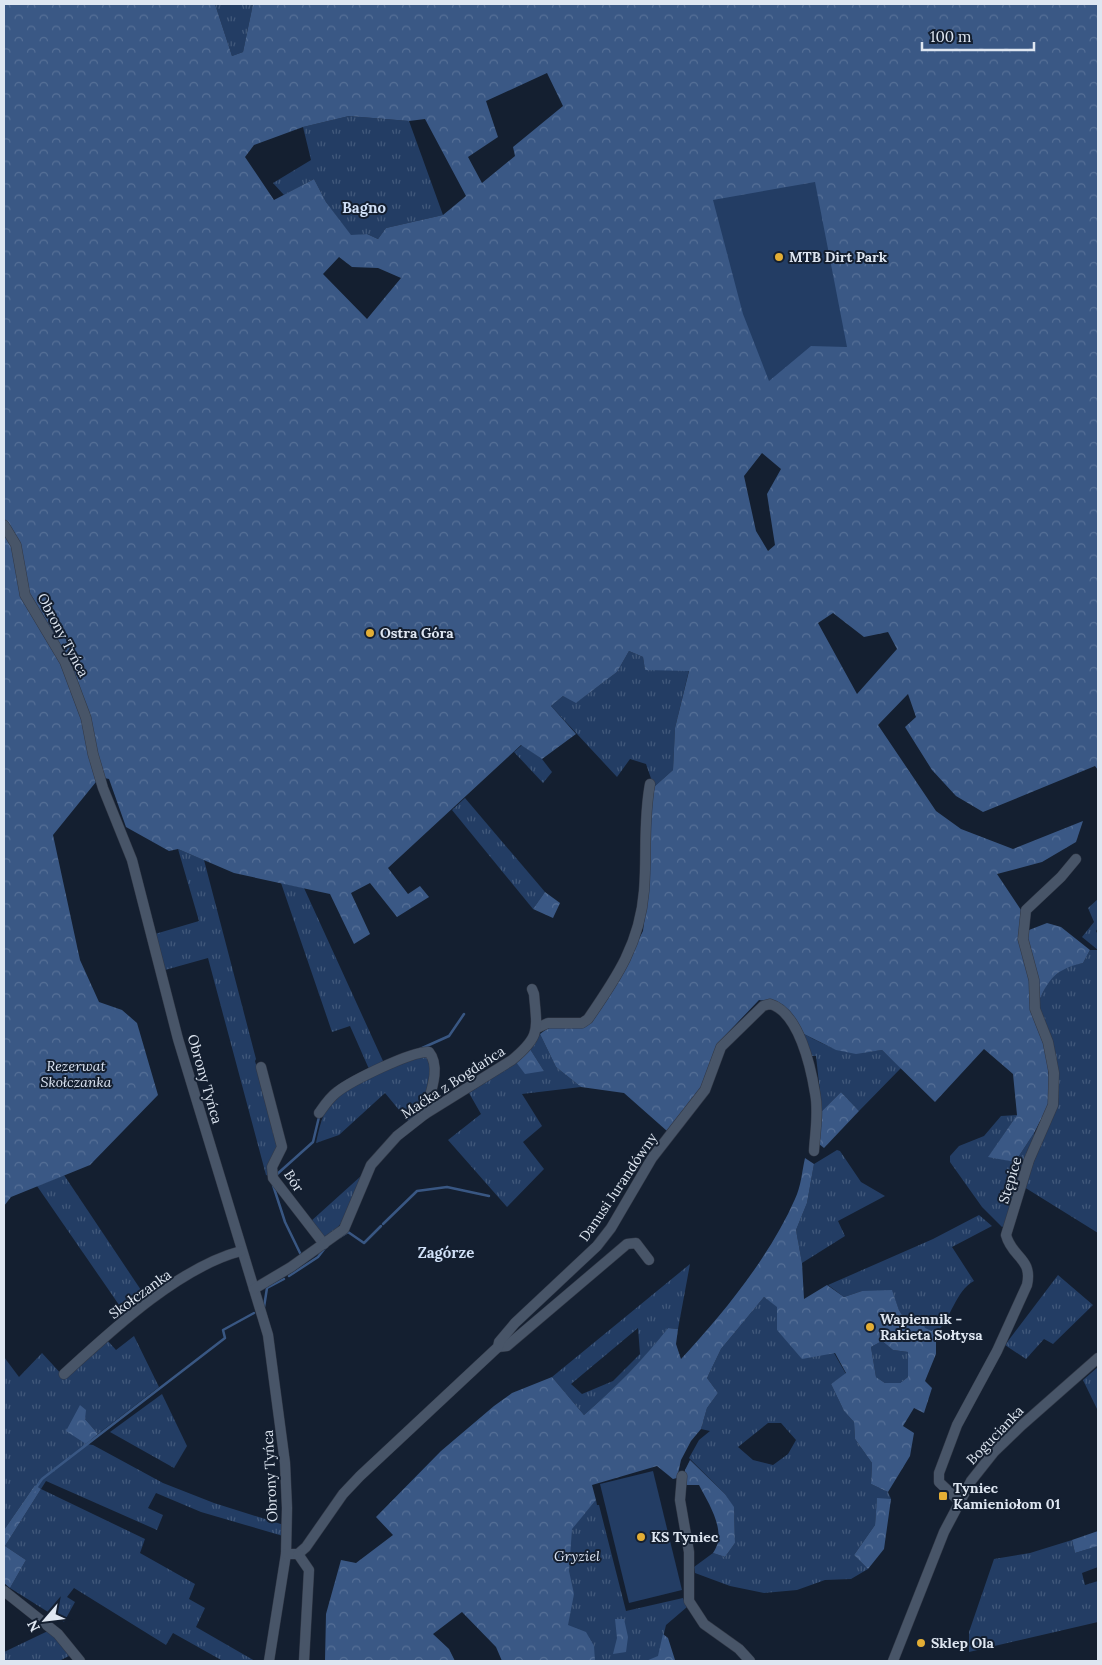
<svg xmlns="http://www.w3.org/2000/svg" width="1102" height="1665" font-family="Lora,serif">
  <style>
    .grass { fill: url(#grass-tufts); fill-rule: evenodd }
    .forest { fill: url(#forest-crowns); fill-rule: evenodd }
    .garden { fill: #233d64 }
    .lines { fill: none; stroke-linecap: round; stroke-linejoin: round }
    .stream { stroke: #395783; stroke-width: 2.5 }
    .minor-casing { stroke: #323947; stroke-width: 11 }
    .minor { stroke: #485568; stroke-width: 10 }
    .poi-dot { fill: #e3ae35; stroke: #141f30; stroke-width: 2 }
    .labels { text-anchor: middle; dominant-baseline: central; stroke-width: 4; stroke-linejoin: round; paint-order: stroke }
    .poi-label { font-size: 14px; font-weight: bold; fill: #dee6f1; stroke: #141f30; text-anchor: start }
    .street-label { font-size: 14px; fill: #dee6f1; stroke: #141f30 }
    .park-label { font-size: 14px; font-style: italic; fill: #dce5f4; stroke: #141f30 }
    .neighbourhood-label { font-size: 15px; font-weight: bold; fill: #cfdff6; stroke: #141f30 }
  </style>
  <defs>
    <pattern id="grass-tufts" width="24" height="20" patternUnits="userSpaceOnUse" patternTransform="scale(1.25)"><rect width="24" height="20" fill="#233d64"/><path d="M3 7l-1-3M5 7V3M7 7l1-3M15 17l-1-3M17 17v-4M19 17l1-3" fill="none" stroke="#42597b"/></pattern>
    <pattern id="forest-crowns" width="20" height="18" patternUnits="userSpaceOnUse" patternTransform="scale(1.25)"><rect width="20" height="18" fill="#3a5885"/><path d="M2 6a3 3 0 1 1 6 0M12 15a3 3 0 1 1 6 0" fill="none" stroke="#567097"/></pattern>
  </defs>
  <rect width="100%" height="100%" fill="#141f30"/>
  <g class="grass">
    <polygon points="215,4 253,4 243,52 232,56"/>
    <polygon points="349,116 409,121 443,215 386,228 378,239 367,234 351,236 326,202 314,179 284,195 273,183 311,160 303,127"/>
    <polygon points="629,651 643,657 645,670 689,670 675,728 673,770 654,787 646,764 630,759 617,777 551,706 563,696 577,702 617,672"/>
    <polygon points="522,745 542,759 552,772 543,783 514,752"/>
    <polygon points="465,798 545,892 533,909 452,810"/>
    <polygon points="178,849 204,860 256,1059 255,1061 279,1146 269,1176 266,1175 208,958 165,970 155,934 199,921"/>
    <polygon points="281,883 304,888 383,1061 369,1069 350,1026 332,1032"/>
    <polygon points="1098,899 1098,928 1096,931 1098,935 1098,1233 1024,1187 1056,1106 1036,1008 1048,981 1067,966 1083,963 1090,950 1098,950 1082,937 1094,922 1088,908"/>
    <path d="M800,1032C835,1050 842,1056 882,1050L901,1068L859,1111L841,1092L822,1111L816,1056H810Z"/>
    <polygon points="540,1034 556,1067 581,1087 522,1094 542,1126 523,1142 544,1169 507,1207 448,1140 481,1114 469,1093 516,1062 544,1071 530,1049"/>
    <path d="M427,1054L433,1068L422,1110L409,1122L385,1093L339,1135L316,1143C319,1129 322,1115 330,1103C346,1081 401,1064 427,1054Z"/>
    <polygon points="1017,1115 989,1156 1015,1162 1034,1133 1037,1140 1007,1224 1002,1227 982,1207 950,1162 950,1156 959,1146 984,1136 1001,1116"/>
    <polygon points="837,1150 840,1151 861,1182 885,1196 838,1221 845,1236 802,1263 796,1230 807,1203 814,1164"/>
    <polygon points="64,1175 147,1299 126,1315 37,1186"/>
    <path d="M361,1176C352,1203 349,1221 325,1239L310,1222Z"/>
    <path d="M979,1215L992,1226L952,1247L974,1281C955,1291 952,1318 936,1333L907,1323L899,1310L892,1291H862L844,1297L828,1285L933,1239Z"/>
    <path d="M690,1264L678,1329L668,1328C643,1361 615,1388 584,1415L552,1377ZM638,1328L640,1354L613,1381L582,1394L571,1384Z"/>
    <polygon points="1058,1275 1093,1305 1053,1344 1044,1339 1026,1359 1005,1345"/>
    <path d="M764,1297L778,1307L777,1330L834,1353L846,1374L831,1384L844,1411L854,1422L855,1439L872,1463L871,1484L888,1492L891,1499H877L875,1525L854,1555L868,1569L851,1579L825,1580L797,1590L764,1593L730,1586L695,1573L694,1567L713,1553L725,1557L735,1543L734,1508L725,1494L689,1458L699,1440L710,1431L701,1429L707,1408L718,1393L707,1378L721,1349ZM768,1423H781L796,1440L788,1454L773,1465L753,1460L738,1447Z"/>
    <polygon points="134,1336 159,1387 98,1434 85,1419 80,1405 86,1444 93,1445 163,1483 214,1503 284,1525 283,1536 201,1512 156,1493 148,1508 163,1515 157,1530 46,1481 41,1489 145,1539 140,1553 195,1584 189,1599 205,1608 196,1627 255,1661 223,1661 173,1633 166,1645 74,1588 67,1597 75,1602 64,1622 10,1588 26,1560 5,1546 41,1489 35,1485 4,1530 4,1357 19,1377 42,1353 64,1377 107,1340 116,1350"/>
    <polygon points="882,1341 893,1350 908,1352 908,1377 900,1383 885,1383 876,1377 871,1347"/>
    <polygon points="1098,1367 1098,1411 1083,1380"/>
    <polygon points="162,1394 187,1446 174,1468 110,1432"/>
    <polygon points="596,1500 597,1505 599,1505 626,1611 683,1598 687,1607 666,1625 662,1642 671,1661 585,1661 567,1625 535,1541 585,1513"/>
    <polygon points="1072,1540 1075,1553 1098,1546 1098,1567 1082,1573 1085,1585 1098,1581 1098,1622 969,1652 969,1632 994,1559 1030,1553"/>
    <polygon points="50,1630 71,1655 59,1661 4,1661 4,1652"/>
  </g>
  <g class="forest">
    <path d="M4,4H215L232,56L243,52L253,4H1098V770L1095,766L983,812L956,796L932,770L905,727L916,717L908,694L878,725L936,811L961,829L1013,849L1083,821L1076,842L1042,862L997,874L1021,910L1020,923L1029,930L1047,923L1061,927L1090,950L1083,963C1049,970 1045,987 1033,1016L1046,1044L1049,1078V1104L1034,1133L1015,1162L988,1157L1017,1115L1013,1074L984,1049L935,1102L882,1050L856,1054L836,1050L800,1032L779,1003L759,1000L717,1044L705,1090L667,1131L624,1093L581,1087L556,1067L540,1034L548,1028H581L614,988L643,931L648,888V835L654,787L673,770L675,728L689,671L645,670L643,657L629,651L617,672L576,703L563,696L551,706L576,734L542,759L521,745L388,868L408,894L420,886L429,897L397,917L370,883L351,893L370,934L354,944L330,894L234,873L178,849L169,851L126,827L109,779L100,777L53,835L80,960L99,1002L122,1010L137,1023L158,1095L90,1165L11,1197L4,1206ZM547,73L563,106L513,147L515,156L482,183L468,157L498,137L486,101ZM349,116L409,121L425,119L466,196L443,215L386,228L378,239L367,234L351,235L326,202L314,179L274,200L245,157L254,145L303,127ZM339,257L352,267L378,268L401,278L367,319L323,274ZM762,453L781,469L767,494L775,545L768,551L756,531L744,476ZM833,613L864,637L888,632L897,649L857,694L818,623Z"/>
    <polygon points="545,892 560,903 553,918 533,909"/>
    <polygon points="530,1049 544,1071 525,1074 516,1062"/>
    <polygon points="841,1092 859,1111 824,1148 819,1144 822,1111"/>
    <path d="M805,1158L814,1164L807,1203L796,1230L802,1263L804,1299L827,1285L844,1297L862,1291L892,1290L899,1310L907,1323L922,1320L925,1328L936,1333V1354L925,1381L932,1388L924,1413L914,1408L903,1426L914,1433L910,1456L888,1492L871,1484L872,1463L855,1439L854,1422L844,1411L831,1384L846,1373L835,1353L802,1359L777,1330V1307L764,1297L721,1349L707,1378L718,1393L707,1408L701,1429L691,1441L681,1460L677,1478L673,1479L657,1466L592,1485L596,1500L572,1529L569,1571L574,1594L568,1625L586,1632L594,1646L595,1661H502L496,1647L462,1612L433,1634L449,1649L455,1661H325L326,1614L341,1560L356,1563L393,1535L376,1517L441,1451L494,1406L512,1393L552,1377L584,1415C615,1388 643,1360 668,1328L678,1329L676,1344L681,1359C723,1314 770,1256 795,1199C801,1187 802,1171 805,1158ZM882,1341L893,1350L908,1352V1377L900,1383H885L876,1377L871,1347Z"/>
    <polygon points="80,1405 86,1410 85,1419 98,1434 86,1444 66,1431"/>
    <path d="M690,1460L725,1494L734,1507L735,1543L725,1557L713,1553C728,1533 709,1504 699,1485H684L685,1470Z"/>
    <polygon points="35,1485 41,1489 5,1546 26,1560 10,1588 4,1583 4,1530"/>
    <polygon points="877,1498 891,1499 884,1549 868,1569 854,1555 875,1525"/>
    <polygon points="1098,1531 1098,1546 1075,1553 1072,1540"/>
    <polygon points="615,1619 624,1619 628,1637 626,1652 613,1654 617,1638"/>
    <polygon points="663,1634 668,1638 675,1660 646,1661 658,1656"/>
  </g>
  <g class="garden">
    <polygon points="815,182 847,347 811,346 769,381 743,314 713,200"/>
    <polygon points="653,1471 682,1590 629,1603 600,1484"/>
  </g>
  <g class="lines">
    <g class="stream">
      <polyline points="420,1049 449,1036 464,1014"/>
      <polyline points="275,1176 313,1142 319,1117"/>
      <polyline points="273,1185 285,1222 301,1255"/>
      <polyline points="383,1224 417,1191 447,1187 489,1196"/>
      <polyline points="340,1237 348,1232 364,1243 381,1226"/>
      <polyline points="289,1276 318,1257 325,1248"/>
      <polyline points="264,1307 267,1288 284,1279"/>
      <polyline points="4,1534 42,1479 225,1338 223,1330 254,1313"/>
    </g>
    <defs>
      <g id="minor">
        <polyline points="4,525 16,545 25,595 65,662 86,718 93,754 103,788 132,860 178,1039 268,1335 285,1463 287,1508 286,1554 269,1661"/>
        <path d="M537,1028L548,1023H582L588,1019C617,977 640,943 644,891C647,854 643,821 650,784"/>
        <polyline points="261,1067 282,1147 272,1167 273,1178 324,1244"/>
        <path d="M319,1113C324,1106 329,1098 337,1092C351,1081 413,1050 429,1052C442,1068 429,1096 425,1114"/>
        <path d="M254,1289L291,1267L344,1229L371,1165L397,1136L425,1114L512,1060C541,1036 537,1030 534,994L532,989"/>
        <polyline points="498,1347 507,1346 627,1244 636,1243 649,1260"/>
        <path d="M64,1374C111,1331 179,1267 241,1251"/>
        <polyline points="682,1476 680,1500 689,1552 689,1601 704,1624 739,1649 750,1661"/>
        <path d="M959,1501L939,1482V1473L957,1425L997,1351L1027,1285C1033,1258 1012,1258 1006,1235L1029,1160L1053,1105L1054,1073L1048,1042L1035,1009L1034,980L1023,939L1026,910L1061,877L1076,859"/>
        <path d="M286,1554H298L306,1547L343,1494L360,1476L498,1347L499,1342L515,1323L597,1246L611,1228L652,1158L705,1090L721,1047L763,1006L770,1004C799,1012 811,1068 815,1093C819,1112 815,1132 814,1151"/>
        <polyline points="298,1554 309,1570 304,1661"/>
        <polyline points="4,1591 58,1634 80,1661"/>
        <polyline points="893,1661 944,1532 971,1481 994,1452 1022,1425 1098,1358"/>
      </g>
    </defs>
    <use href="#minor" class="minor-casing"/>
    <use href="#minor" class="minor"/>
  </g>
  <g class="poi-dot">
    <circle cx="779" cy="257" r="5"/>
    <circle cx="370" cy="633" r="5"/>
    <circle cx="870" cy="1327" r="5"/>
    <rect x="938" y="1491" width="10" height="10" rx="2.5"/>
    <circle cx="641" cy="1537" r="5"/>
    <circle cx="921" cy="1643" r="5"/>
  </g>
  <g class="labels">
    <g class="poi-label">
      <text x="789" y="257">MTB Dirt Park</text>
      <text x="380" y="633">Ostra Góra</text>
      <text x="880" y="1319">Wapiennik -<tspan x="880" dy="16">Rakieta Sołtysa</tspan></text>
      <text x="953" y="1488">Tyniec<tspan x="953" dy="16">Kamieniołom 01</tspan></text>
      <text x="651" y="1537">KS Tyniec</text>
      <text x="931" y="1643">Sklep Ola</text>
    </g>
    <g class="street-label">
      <text transform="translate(63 635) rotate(62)">Obrony Tyńca</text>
      <text transform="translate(205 1079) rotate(74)">Obrony Tyńca</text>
      <text transform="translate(453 1082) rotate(-33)">Maćka z Bogdańca</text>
      <text transform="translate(1010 1180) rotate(-73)">Stępice</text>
      <text transform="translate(294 1181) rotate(57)">Bór</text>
      <text transform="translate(618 1187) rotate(-56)">Danusi Jurandówny</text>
      <text transform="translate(140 1294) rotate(-36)">Skołczanka</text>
      <text transform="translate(995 1435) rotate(-46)">Bogucianka</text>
      <text transform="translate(270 1476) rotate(-93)">Obrony Tyńca</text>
    </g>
    <g class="park-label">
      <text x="76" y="1066">Rezerwat<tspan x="76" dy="16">Skołczanka</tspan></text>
      <text x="577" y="1556">Gryziel</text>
    </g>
    <g class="neighbourhood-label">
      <text x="364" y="207">Bagno</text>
      <text x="446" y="1252">Zagórze</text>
    </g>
  </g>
  <rect width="1102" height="1665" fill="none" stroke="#dee6f1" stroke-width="10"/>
  <g transform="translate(45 1620) rotate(242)" stroke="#141f30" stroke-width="4" paint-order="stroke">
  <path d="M0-4L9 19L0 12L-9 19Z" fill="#dee6f1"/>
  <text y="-8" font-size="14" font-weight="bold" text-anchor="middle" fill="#dee6f1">N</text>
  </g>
  <path d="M922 42v8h112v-8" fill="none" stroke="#dee6f1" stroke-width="2.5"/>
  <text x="930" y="42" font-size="15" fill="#dee6f1" stroke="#141f30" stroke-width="4" paint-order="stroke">100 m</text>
</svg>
